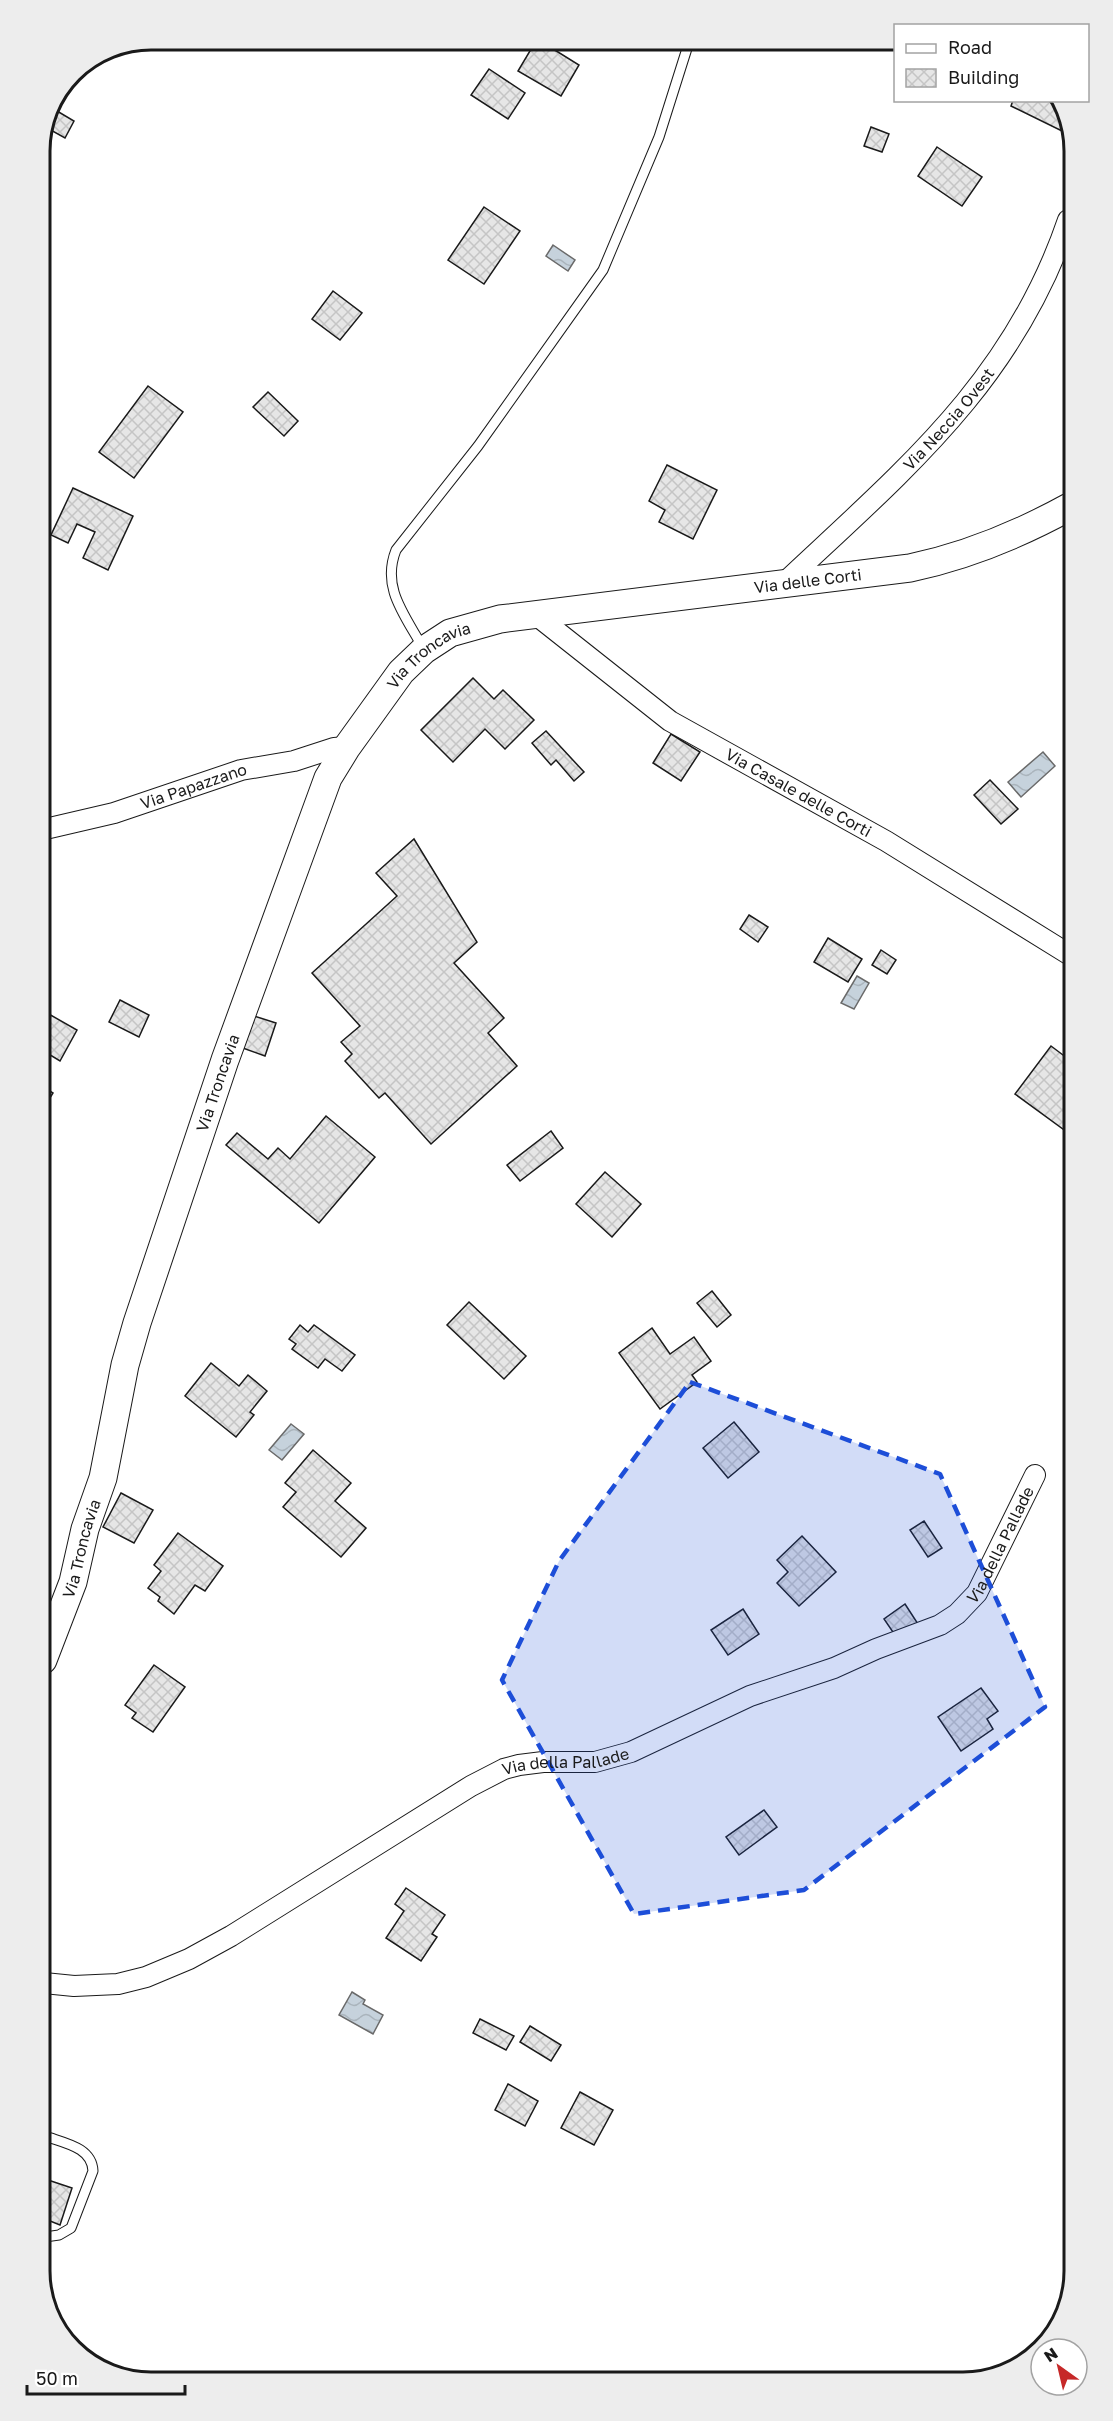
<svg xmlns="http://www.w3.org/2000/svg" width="1113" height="2421" font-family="'Golos Text',sans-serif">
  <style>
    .water { fill: url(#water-waves); stroke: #6a6a6a; stroke-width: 1.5 }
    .building { fill: url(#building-cross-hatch); stroke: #1a1a1a; stroke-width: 1.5 }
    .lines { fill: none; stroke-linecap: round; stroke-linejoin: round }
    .lane-casing { stroke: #1a1a1a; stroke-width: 11 }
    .street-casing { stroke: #1a1a1a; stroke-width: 22 }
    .secondary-casing { stroke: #1a1a1a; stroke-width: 29 }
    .lane { stroke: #fff; stroke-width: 9 }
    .street { stroke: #fff; stroke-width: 20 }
    .secondary { stroke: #fff; stroke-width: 27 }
    .marked { fill: #1d4ed8; fill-opacity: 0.2; stroke: #1d4ed8; stroke-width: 4.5; stroke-dasharray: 12 8; stroke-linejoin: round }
    .labels { text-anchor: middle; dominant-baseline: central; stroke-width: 4.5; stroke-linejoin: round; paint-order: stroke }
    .street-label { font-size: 16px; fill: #1a1a1a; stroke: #fff }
    .rim { fill: none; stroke: #1a1a1a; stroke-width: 3 }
  </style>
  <defs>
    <pattern id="water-waves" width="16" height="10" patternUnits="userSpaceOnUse" patternTransform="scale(1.5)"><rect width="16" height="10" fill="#c6d2dc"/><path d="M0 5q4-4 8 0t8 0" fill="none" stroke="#aab4bc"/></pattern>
    <pattern id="building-cross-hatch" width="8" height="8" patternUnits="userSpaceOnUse" patternTransform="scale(1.5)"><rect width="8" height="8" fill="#e6e6e6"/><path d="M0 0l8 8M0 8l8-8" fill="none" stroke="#c5c5c5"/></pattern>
  </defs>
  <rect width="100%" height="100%" fill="#fff"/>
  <g class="water">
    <polygon points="553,245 575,260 568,271 546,256"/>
    <polygon points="1043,752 1055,766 1021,797 1008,782"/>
    <polygon points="857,976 869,983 854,1009 841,1003"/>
    <polygon points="291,1424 304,1434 282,1460 269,1450"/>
    <polygon points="352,1992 365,2000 363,2004 383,2015 373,2034 339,2015"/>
  </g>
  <g class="building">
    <polygon points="537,39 579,65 561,96 518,71"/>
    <polygon points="489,69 525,93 508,119 471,95"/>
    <polygon points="1013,100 1058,100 1068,115 1068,125 1064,132 1011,106"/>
    <polygon points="57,111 74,121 65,138 47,128"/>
    <polygon points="871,127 889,134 882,152 864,146"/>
    <polygon points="937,147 982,177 962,206 918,176"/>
    <polygon points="484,207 520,231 484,284 448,260"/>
    <polygon points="333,291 362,313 340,340 312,319"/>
    <polygon points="148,386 183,412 134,478 99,452"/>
    <polygon points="268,392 298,421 284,436 253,407"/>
    <polygon points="667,465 717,490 693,539 659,522 665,510 649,501"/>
    <polygon points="73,488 133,516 108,570 83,558 95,532 77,524 68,543 51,535"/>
    <polygon points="473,678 494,699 503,690 534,720 505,749 485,729 453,762 421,730"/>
    <polygon points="546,731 584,772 574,781 556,760 551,765 532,743"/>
    <polygon points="671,734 700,752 681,781 653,763"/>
    <polygon points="990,780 1018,809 1001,824 974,795"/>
    <polygon points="414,839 477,942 454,963 504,1018 488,1033 517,1066 431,1144 385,1093 379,1098 345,1061 352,1054 341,1042 360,1026 312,973 397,896 376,873"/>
    <polygon points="749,915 768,927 758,942 740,929"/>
    <polygon points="828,938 862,959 848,982 814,962"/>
    <polygon points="881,950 896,960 887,974 872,965"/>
    <polygon points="120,1000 149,1015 139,1037 109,1022"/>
    <polygon points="47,1013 77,1030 60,1061 42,1050 42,1023"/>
    <polygon points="251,1015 276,1023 265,1056 240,1047"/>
    <polygon points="1051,1046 1071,1061 1071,1127 1067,1132 1015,1094"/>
    <polygon points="42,1086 53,1093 42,1111"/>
    <polygon points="326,1116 375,1157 319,1223 226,1145 237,1133 268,1159 278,1148 290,1159"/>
    <polygon points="551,1131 563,1148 520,1181 507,1165"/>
    <polygon points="605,1172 641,1204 612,1237 576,1204"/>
    <polygon points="712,1291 731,1315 717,1327 697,1303"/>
    <polygon points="469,1302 526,1356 504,1379 447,1325"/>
    <polygon points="300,1325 308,1332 314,1325 355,1355 342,1371 325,1359 318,1368 292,1349 296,1344 289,1339"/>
    <polygon points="652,1328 670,1354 694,1337 711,1361 692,1375 697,1382 660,1409 619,1353"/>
    <polygon points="211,1363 239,1386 248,1375 267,1391 250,1412 254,1415 236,1437 185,1396"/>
    <polygon points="734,1422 759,1452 728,1478 703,1448"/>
    <polygon points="313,1450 351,1483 335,1501 366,1528 341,1557 283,1507 296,1492 285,1483"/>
    <polygon points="121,1493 153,1510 134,1543 103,1527"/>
    <polygon points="924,1521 942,1548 928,1557 910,1530"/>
    <polygon points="178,1533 223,1566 205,1591 195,1585 174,1614 158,1601 160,1597 148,1588 161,1571 154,1565"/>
    <polygon points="802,1536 836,1572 799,1606 777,1583 788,1572 777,1560"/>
    <polygon points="905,1604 918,1624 897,1638 884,1619"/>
    <polygon points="743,1609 759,1634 728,1655 711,1630"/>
    <polygon points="154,1665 185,1687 153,1732 132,1718 136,1713 125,1705"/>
    <polygon points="981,1688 998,1711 987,1719 993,1729 961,1751 938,1717"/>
    <polygon points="764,1810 777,1827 739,1855 726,1837"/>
    <polygon points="406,1888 445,1915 432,1934 437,1937 421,1961 386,1938 404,1911 395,1904"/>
    <polygon points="480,2019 514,2036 506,2050 473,2033"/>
    <polygon points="530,2026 561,2045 551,2061 520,2042"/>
    <polygon points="508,2084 538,2101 525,2126 495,2110"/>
    <polygon points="580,2092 613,2110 594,2145 561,2128"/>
    <polygon points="48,2180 72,2188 60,2225 45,2219 45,2190"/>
  </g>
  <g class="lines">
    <defs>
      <g id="lane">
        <path d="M423,648C405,615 381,588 396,550L478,446L603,270L659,137L690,39"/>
        <path d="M45,2136C64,2143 92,2147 93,2171L71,2228L59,2235L45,2237"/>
      </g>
      <g id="street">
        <path id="s1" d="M783,584C903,471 1013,382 1068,220"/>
        <path id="s2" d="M536,615L670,721L886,841L1070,955"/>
        <path id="s3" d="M41,830L114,813L241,770L294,761L334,748L347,747"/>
        <path id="s4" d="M44,1983L74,1986L118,1984L146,1977L189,1959L231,1936L471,1786L504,1769L519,1765L543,1762H595L631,1752L750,1696L834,1668L876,1649L940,1625L957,1614L977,1593L1035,1475"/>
      </g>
      <g id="secondary">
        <path id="s5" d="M43,1660L73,1582L85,1529L103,1478L125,1365L137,1323L225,1060L328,778L347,747L401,672L424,650L450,633L500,619L910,568C967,556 1018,535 1069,507"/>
      </g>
    </defs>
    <use href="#lane" class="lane-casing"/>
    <use href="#street" class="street-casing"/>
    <use href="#secondary" class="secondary-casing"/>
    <use href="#lane" class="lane"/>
    <use href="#street" class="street"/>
    <use href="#secondary" class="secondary"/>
  </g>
  <path class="marked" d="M690,1382L940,1474L1045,1707L804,1890L634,1914L502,1680L559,1561Z"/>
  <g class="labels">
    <g class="street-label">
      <text stroke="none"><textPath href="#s1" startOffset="234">Via Neccia Ovest</textPath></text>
      <text stroke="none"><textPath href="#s5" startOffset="1482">Via delle Corti</textPath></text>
      <text stroke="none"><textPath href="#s5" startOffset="1090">Via Troncavia</textPath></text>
      <text stroke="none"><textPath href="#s3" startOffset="159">Via Papazzano</textPath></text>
      <text stroke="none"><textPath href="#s2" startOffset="318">Via Casale delle Corti</textPath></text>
      <text stroke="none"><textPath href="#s5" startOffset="604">Via Troncavia</textPath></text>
      <text stroke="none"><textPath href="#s4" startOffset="1084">Via della Pallade</textPath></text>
      <text stroke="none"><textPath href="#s5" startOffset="118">Via Troncavia</textPath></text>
      <text stroke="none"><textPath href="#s4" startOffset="580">Via della Pallade</textPath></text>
    </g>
  </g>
  <path d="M0 0H1113V2421H0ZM151 50H963A101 101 0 0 1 1064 151V2271A101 101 0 0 1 963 2372H151A101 101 0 0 1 50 2271V151A101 101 0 0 1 151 50Z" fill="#ededed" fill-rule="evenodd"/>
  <path class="rim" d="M151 50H963A101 101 0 0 1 1064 151V2271A101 101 0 0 1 963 2372H151A101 101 0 0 1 50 2271V151A101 101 0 0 1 151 50Z"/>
  <rect x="894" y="24" width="195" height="78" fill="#ffffff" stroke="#a3a3a3" stroke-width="1.5"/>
  <rect x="906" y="44" width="30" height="9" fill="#ffffff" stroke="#a3a3a3" stroke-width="1.5"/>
  <text x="948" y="54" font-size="18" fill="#1a1a1a">Road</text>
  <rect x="906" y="69" width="30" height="18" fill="url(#building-cross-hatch)" stroke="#a3a3a3" stroke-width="1.5"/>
  <text x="948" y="84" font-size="18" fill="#1a1a1a">Building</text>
  <g transform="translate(1059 2367) rotate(326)"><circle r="28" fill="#ffffff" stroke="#a3a3a3" stroke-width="1.5"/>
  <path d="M0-4.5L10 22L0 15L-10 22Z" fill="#c62828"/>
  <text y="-9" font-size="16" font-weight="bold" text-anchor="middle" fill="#1a1a1a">N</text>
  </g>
  <path d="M27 2385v9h158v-9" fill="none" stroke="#1a1a1a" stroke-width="3"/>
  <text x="36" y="2385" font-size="18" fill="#1a1a1a" stroke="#ffffff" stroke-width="4.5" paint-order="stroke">50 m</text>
</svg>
